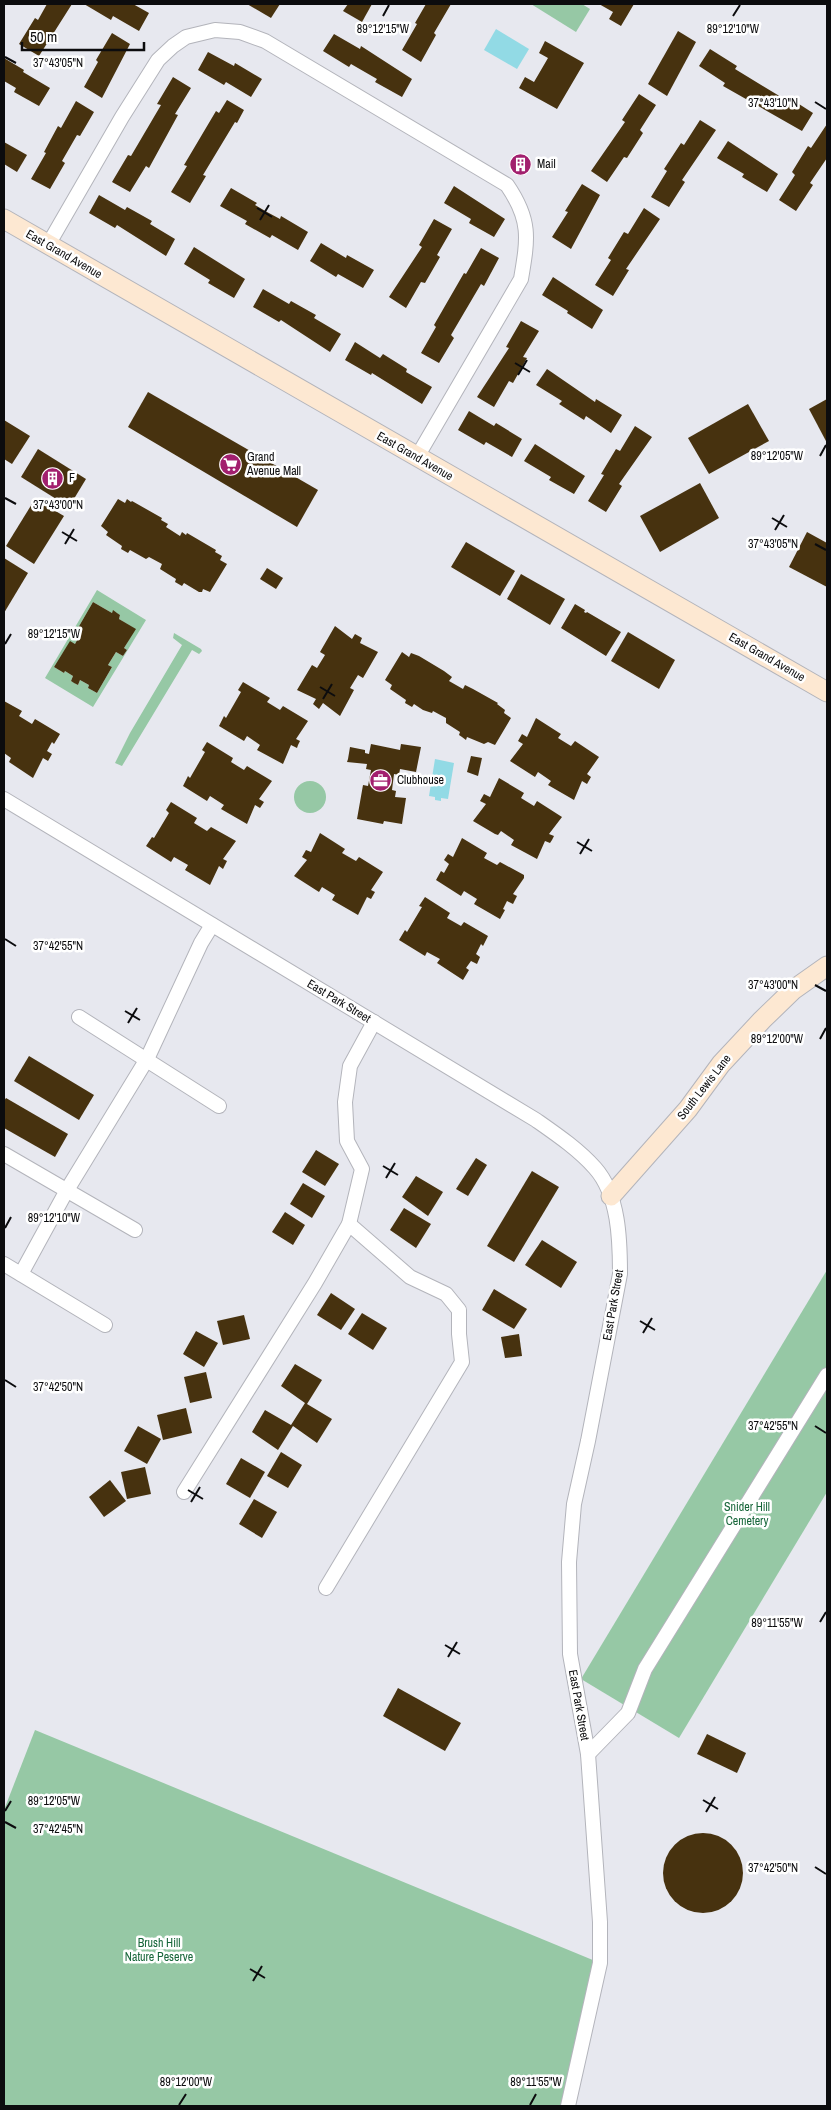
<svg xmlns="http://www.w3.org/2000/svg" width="831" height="2110" font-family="'Archivo Narrow',sans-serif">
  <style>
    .green { fill: #96c8a5; fill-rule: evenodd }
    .water { fill: #92dae5 }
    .building { fill: #47320f }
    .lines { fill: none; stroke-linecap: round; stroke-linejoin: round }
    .street-casing { stroke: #b3b4bb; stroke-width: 16 }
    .secondary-casing { stroke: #b3b4bb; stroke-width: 21 }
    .street { stroke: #fff; stroke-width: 14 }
    .secondary { stroke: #fde8d2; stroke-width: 19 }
    .ticks { fill: none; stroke: #0c0c0e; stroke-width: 2 }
    .labels { text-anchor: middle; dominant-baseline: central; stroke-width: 5; stroke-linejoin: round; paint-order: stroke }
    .poi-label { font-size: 12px; fill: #0c0c0e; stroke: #fff; text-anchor: start }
    .street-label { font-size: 12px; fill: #0c0c0e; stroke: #fff }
    .park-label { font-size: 12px; fill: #17663a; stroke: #fff }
    .ticks-label { font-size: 12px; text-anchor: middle; fill: #0c0c0e; stroke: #fff; stroke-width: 5; stroke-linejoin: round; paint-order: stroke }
  </style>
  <rect width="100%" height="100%" fill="#e7e8ef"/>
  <g class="green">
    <polygon points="531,4 582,4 590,9 576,32"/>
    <path d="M97,590L146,620L93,707L45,678ZM93,602L112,613L113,611L120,615L119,619L135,629L124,648L127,650L123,656L116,652L108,665L112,667L97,693L88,688L89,685L80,680L78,685L71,681L73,676L65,671L64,673L54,667L70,642L75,644L82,631L78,628Z"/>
    <polygon points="174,633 201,649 202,651 199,654 192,650 122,766 115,763 130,733 182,645 173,638"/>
    <circle cx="310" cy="797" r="16"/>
    <polygon points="827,1270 827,1492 679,1738 581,1679"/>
    <polygon points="35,1730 600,1963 568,2106 4,2106 4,1810"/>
  </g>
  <g class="water">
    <polygon points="496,29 529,49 517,69 484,50"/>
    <polygon points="435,759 454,763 448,799 441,798 441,801 435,800 435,797 429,796"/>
  </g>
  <g class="building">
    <polygon points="47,4 72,4 39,56 19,44 35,18 38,20"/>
    <polygon points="84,4 133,4 149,13 139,31 113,16 111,20"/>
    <polygon points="247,4 280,4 271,18"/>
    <polygon points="348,4 372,4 362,22 343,11"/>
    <polygon points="426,4 451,4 434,33 436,35 421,62 402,50 417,24 415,23"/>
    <polygon points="599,4 634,4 621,26 609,19 613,12"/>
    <polygon points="678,31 696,42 667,96 648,84"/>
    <polygon points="112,33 130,44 102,98 84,87 98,62 96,60"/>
    <polygon points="334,34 360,49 361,46 412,79 402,97 375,82 377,79 351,64 349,67 323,51"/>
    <polygon points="545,41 584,63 557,109 519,88 525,77 534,82 548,58 539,53"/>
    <polygon points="710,49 737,66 735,69 786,100 788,97 813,113 802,131 723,86 725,83 699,66"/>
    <polygon points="208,52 234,66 235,63 262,79 251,97 226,82 224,85 198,70"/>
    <polygon points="4,58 24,70 23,72 50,88 39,106 14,92 16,88 4,81"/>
    <polygon points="173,77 191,88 175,114 178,115 149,168 146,166 130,192 112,182 128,155 131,156 161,105 157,104"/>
    <polygon points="639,94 656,105 640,130 643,133 627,158 624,157 607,182 591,171 625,122 622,120"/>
    <polygon points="227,100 244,110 237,123 235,122 203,175 206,176 190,203 171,192 187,166 184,165 216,111 219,113"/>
    <polygon points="76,101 94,112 80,136 77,135 62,161 65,163 50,189 31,179 46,153 44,152 58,126 61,128"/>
    <polygon points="700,120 716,130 682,180 685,182 669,207 651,197 667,171 664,169 681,143 684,145"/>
    <polygon points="827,124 827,158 810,183 813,185 796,211 779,200 795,175 792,172 808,146 811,148"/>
    <polygon points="728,141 778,174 767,192 742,177 744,174 717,158"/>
    <polygon points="4,142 27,155 17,172 4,164"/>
    <polygon points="519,156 529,161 523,172 513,166"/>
    <polygon points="582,184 600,195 571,249 552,237 568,212 565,211"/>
    <polygon points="454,186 505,219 494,237 469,223 471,219 444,203"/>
    <polygon points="231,188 257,203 255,205 267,212 280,219 281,216 308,232 298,250 272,235 270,238 245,224 247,221 220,206"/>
    <polygon points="99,195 125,210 127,207 152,221 150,224 175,239 166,256 117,225 115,228 89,213"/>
    <polygon points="644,208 660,219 626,269 629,270 613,296 595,285 611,260 608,258 624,232 628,234"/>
    <polygon points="434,219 452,229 437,255 440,257 425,283 421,282 406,308 389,297 422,247 419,245"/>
    <polygon points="321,243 346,258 347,255 374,270 363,288 338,274 336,277 310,261"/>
    <polygon points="194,247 245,279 234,298 208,283 210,280 184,264"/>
    <polygon points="481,248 499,258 484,286 481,284 451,335 454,338 439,363 421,353 436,327 434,325 464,273 466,274"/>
    <polygon points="553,277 603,310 592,329 567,313 568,311 542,295"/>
    <polygon points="263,289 289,304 291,301 316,315 314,318 341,334 330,352 281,320 279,322 253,307"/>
    <polygon points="521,321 539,331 523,357 527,358 513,383 509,381 494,407 477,397 509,348 506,347"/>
    <polygon points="355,342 380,358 383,354 407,369 406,372 432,387 422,404 372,373 371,375 345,360"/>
    <polygon points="547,369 595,402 596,399 622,415 611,433 586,416 584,420 559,404 562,401 536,385"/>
    <polygon points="148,392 318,490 297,527 128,427"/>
    <polygon points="827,399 827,443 809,409"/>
    <polygon points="748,404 769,441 709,474 688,438"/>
    <polygon points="469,411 494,426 496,423 522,439 512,457 486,442 484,445 458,430"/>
    <polygon points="4,420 30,436 12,464 4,459"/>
    <polygon points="635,426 652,437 619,484 622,486 606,512 588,501 604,475 601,474 616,449 620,451"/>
    <polygon points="535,444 585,476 574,494 549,480 551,477 524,461"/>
    <polygon points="38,449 86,479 69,507 21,477"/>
    <polygon points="700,483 719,518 660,552 640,516"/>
    <polygon points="35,499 64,516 34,564 6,546"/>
    <polygon points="118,499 125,503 127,499 131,502 132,501 162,518 161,520 168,524 166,527 180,536 182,532 186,535 187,533 216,550 215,552 222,556 220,560 227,564 210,592 203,589 202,592 199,592 184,583 182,586 175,582 176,579 160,569 162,564 149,557 146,559 130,550 128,553 121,549 122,546 106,535 108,532 101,526"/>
    <polygon points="807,532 827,543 827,587 789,567"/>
    <polygon points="466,542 515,571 500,596 451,567"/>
    <polygon points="4,558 28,573 4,613"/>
    <polygon points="267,568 283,578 276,589 260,579"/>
    <polygon points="521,574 565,599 550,625 507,599"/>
    <polygon points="93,602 112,613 113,610 117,613 120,615 119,619 136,629 124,648 127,650 123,656 116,652 108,665 112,667 97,693 88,688 89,685 80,680 78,685 74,683 71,681 73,676 65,671 64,673 54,667 70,641 75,644 82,631 78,628"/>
    <polygon points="575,604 585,610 584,612 586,613 587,612 621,632 606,656 561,628"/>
    <polygon points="335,626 352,639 355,634 362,638 360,643 378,652 363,678 358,675 350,688 354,690 340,716 323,703 319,709 313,704 316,699 297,690 312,665 317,668 325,655 320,652"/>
    <polygon points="628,632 675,660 659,689 611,661"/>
    <polygon points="402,652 409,657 411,653 419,656 444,671 452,677 449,681 463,689 465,685 473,689 498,703 497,704 505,710 504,713 511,718 495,745 488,742 484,744 467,737 466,740 462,737 459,735 460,732 446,723 446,718 433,711 432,713 423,710 414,704 412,707 405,703 406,700 390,689 392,685 385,680"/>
    <polygon points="243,682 270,698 267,702 280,710 283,706 308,721 296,739 300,741 298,745 297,748 291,745 283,764 257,750 260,745 247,736 244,741 219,726 224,716 226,718 241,692 238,690"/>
    <polygon points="4,701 22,711 19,716 32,724 35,719 60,734 54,744 52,742 47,751 52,754 48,761 43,758 33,778 9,762 11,758 4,753"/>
    <polygon points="536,718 561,734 558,738 571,746 575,741 599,757 587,774 591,777 587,784 582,781 574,800 548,785 551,781 538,772 535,777 510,761 523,744 518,741 522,734 527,737"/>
    <polygon points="207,742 233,758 231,762 244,770 247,766 272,781 259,799 264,802 260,808 255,805 247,824 221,809 224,805 210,796 207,801 183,786 188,776 190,778 205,752 202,750"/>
    <polygon points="371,744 400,750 401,744 421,747 416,772 400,769 399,775 394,774 392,790 396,791 395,797 406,798 402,824 384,821 383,824 357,819 363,785 368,786 371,770 366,769 367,764 347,762 348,759 350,747 365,750 365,753 369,754"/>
    <polygon points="471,756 482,758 478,776 467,772"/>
    <polygon points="499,778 524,793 521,798 534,806 537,801 562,817 549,834 554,836 552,840 550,843 545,841 537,859 511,845 514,840 501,831 498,835 495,834 473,821 486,804 480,801 484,794 490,797"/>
    <polygon points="171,802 197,818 194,823 207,831 211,827 236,841 223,859 227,861 223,869 219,866 210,885 185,870 188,865 174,857 171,862 146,846 152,837 154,838 169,813 166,810"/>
    <polygon points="320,833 345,849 342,853 356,861 359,857 383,872 371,890 375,892 371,899 367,897 358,915 332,900 335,895 322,887 319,892 294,876 307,860 302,857 306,850 311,852"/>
    <polygon points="462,838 487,853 484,858 497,865 500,862 524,875 524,878 513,894 517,896 513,904 507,901 503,909 505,910 500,919 474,904 477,899 464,891 461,896 436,880 441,871 444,873 449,864 444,860 448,854 453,857"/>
    <polygon points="425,897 450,913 447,918 461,926 464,922 488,936 483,946 481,944 476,954 480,957 477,964 471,961 466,968 469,970 463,980 437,963 440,959 427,952 425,956 399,940 405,930 407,932 422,907 419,906"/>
    <polygon points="29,1056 94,1095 79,1120 14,1081"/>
    <polygon points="6,1098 68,1134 55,1157 4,1128 4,1101"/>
    <polygon points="316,1150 339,1164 325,1186 302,1172"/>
    <polygon points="476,1158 487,1165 468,1196 456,1189"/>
    <polygon points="532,1171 559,1187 514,1262 487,1246"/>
    <polygon points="416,1176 443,1192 428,1216 402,1197"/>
    <polygon points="303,1183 325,1196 312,1218 290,1204"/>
    <polygon points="404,1208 431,1224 416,1248 390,1230"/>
    <polygon points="285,1212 305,1225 293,1245 272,1232"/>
    <polygon points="542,1240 577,1262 561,1288 525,1265"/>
    <polygon points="494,1289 527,1309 514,1329 482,1310"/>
    <polygon points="331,1293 355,1309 341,1330 317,1315"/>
    <polygon points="362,1313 387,1328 373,1350 348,1334"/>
    <polygon points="244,1315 250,1339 223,1345 217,1321"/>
    <polygon points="196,1331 218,1343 204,1367 183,1354"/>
    <polygon points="519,1334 522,1356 505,1358 501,1337"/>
    <polygon points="295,1364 322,1380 307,1404 332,1419 317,1443 293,1426 278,1450 252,1432 265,1410 291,1425 305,1403 281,1386"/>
    <polygon points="206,1372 212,1398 190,1403 184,1377"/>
    <polygon points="186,1408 192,1433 163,1440 157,1415"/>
    <polygon points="138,1426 161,1439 147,1464 124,1451"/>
    <polygon points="281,1452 302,1465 288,1488 267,1476"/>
    <polygon points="241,1458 265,1472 250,1498 226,1484"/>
    <polygon points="145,1467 151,1494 127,1499 121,1472"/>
    <polygon points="110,1480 126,1501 104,1517 89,1497"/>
    <polygon points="254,1499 277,1512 262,1538 239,1524"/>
    <polygon points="398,1688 461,1723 445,1751 383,1716"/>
    <polygon points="707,1734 746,1753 737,1773 697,1754"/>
    <circle cx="703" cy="1873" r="40"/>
  </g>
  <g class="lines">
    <defs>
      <g id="street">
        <path d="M48,245L122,117L158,60L173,46L186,37L215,30L240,32L265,41L507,185C531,220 528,238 521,279L417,457"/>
        <path d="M4,799L536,1120C556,1134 578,1149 595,1168C619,1195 620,1240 620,1274L588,1441L574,1504L569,1562L570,1654L588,1754L600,1922V1963L568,2106"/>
        <polyline points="79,1017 219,1106"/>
        <polyline points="4,1154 135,1230"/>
        <polyline points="4,1264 105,1325"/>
        <polyline points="21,1274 67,1190 147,1059 201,943 212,925"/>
        <polyline points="184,1492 315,1283 349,1224 362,1169 347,1141 345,1102 350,1066 374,1022"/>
        <polyline points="326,1588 462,1362 459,1334 459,1310 446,1294 410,1277 349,1224"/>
        <polyline points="588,1754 628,1713 645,1669 827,1375"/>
      </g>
      <g id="secondary">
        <polyline points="4,219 827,692"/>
        <polyline points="611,1196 688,1109 721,1064 762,1020 793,990 827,966"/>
      </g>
    </defs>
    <use href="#street" class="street-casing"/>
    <use href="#secondary" class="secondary-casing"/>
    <use href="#street" class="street"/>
    <use href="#secondary" class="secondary"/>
  </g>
  <path class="ticks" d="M383,16L389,5M733,16L740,5M5,57L16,63M815,102L826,109M257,208L272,217M260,220L269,205M515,363L530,372M518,375L527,360M820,456L826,445M5,498L16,504M772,518L787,527M775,530L784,515M62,532L77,541M65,544L74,529M815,544L826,550M5,644L11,634M320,687L335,696M323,699L332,684M577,842L592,851M580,854L589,839M5,939L16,946M815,985L826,991M125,1011L140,1020M128,1023L137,1008M820,1039L826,1028M383,1166L398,1175M386,1178L395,1163M5,1228L11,1217M640,1321L655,1330M643,1333L652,1318M5,1380L16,1387M815,1426L826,1433M188,1490L203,1499M191,1502L200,1487M820,1622L826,1612M445,1645L460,1654M448,1657L457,1642M703,1800L718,1809M5,1811L11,1801M706,1812L715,1797M5,1822L16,1828M815,1867L826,1874M250,1969L265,1978M253,1981L262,1966M179,2105L186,2094M530,2105L536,2094"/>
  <defs>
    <symbol id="building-disc" viewBox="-11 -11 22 22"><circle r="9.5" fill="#a21f6e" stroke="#fff"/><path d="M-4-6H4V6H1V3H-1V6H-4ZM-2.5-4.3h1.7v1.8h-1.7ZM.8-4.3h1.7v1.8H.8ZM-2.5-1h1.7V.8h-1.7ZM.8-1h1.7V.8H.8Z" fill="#fff"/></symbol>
    <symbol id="supermarket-disc" viewBox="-11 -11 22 22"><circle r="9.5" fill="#a21f6e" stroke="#fff"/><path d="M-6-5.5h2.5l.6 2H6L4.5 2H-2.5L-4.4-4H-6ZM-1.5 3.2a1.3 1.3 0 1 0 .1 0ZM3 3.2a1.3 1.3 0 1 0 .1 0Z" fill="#fff"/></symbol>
    <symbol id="office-disc" viewBox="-11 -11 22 22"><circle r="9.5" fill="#a21f6e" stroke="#fff"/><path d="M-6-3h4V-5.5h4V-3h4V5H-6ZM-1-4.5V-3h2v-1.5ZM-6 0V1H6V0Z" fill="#fff"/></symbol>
  </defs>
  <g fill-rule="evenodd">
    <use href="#building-disc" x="508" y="152" width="25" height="25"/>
    <use href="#supermarket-disc" x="218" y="452" width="25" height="25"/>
    <use href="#building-disc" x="40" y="466" width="25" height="25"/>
    <use href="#office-disc" x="368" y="768" width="25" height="25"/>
  </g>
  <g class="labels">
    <g class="poi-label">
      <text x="537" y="164">Mail</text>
      <text x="247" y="457">Grand<tspan x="247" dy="14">Avenue Mall</tspan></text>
      <text x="69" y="478">F</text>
      <text x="397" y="780">Clubhouse</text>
    </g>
    <g class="street-label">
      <text transform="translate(64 254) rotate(30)">East Grand Avenue</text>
      <text transform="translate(415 456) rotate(30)">East Grand Avenue</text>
      <text transform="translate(767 657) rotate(30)">East Grand Avenue</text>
      <text transform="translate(339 1001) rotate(31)">East Park Street</text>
      <text transform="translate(704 1087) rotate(-52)">South Lewis Lane</text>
      <text transform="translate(613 1305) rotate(-80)">East Park Street</text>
      <text transform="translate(579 1705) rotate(80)">East Park Street</text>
    </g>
    <g class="park-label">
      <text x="747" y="1507">Snider Hill<tspan x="747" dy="14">Cemetery</tspan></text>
      <text x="159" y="1943">Brush Hill<tspan x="159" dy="14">Nature Peserve</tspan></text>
    </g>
  </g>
  <g class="ticks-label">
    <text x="383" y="33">89°12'15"W</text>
    <text x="733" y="33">89°12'10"W</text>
    <text x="58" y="67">37°43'05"N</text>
    <text x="773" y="107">37°43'10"N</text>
    <text x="777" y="460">89°12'05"W</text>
    <text x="58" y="509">37°43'00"N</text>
    <text x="773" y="548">37°43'05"N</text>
    <text x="54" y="638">89°12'15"W</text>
    <text x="58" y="950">37°42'55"N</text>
    <text x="773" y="989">37°43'00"N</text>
    <text x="777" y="1043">89°12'00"W</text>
    <text x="54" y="1222">89°12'10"W</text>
    <text x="58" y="1391">37°42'50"N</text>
    <text x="773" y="1430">37°42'55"N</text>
    <text x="777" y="1627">89°11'55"W</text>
    <text x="54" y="1805">89°12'05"W</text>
    <text x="58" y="1833">37°42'45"N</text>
    <text x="773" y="1872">37°42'50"N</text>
    <text x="186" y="2086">89°12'00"W</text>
    <text x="536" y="2086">89°11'55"W</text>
  </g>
  <rect width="831" height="2110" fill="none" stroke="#0c0c0e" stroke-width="10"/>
  <path d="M22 42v8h122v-8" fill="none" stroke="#0c0c0e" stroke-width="2.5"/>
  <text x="30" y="42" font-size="15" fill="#0c0c0e" stroke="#ffffff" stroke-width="4" paint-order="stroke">50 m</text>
</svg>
